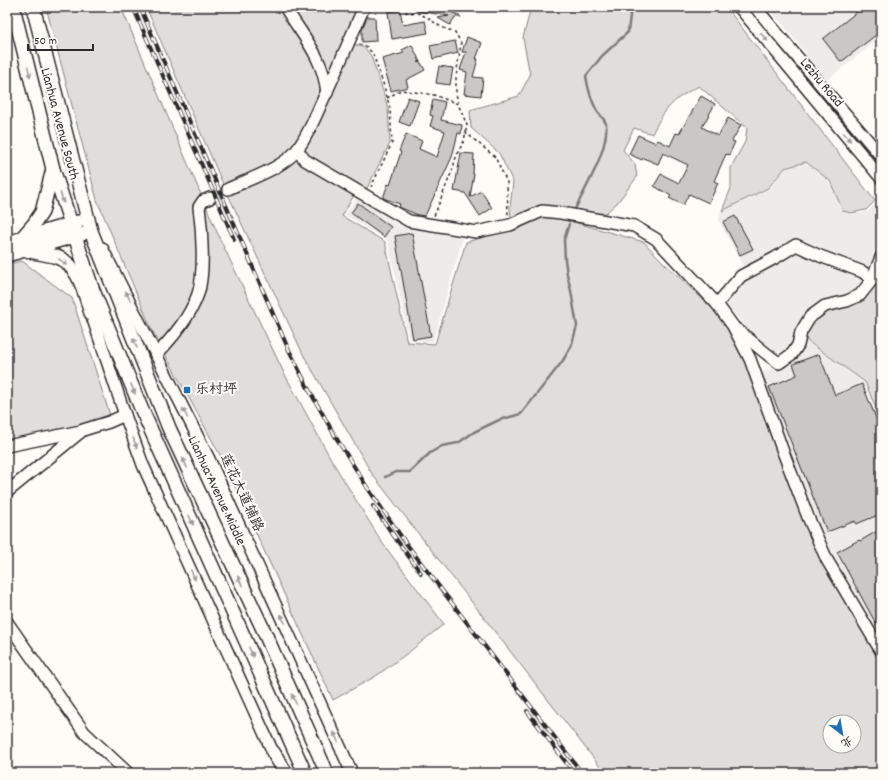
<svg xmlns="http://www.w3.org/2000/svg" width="888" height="780" font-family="Dekko,'LXGW WenKai TC',sans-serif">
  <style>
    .built { fill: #edece8 }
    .green { fill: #dfdeda; stroke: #858482; fill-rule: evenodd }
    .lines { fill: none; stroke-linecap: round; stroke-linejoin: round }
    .stream { stroke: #7e7d7b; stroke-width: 2.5 }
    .building { fill: #c9c8c4; stroke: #2b2b2b }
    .minor-tunnel { stroke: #d3d2ce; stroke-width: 11; stroke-dasharray: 11 5.5; stroke-linecap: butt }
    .minor-casing { stroke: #2b2b2b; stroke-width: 14 }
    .major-casing { stroke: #2b2b2b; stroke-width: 16 }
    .path { stroke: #2b2b2b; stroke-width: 1.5; stroke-dasharray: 3 3; stroke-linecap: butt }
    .minor { stroke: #fdfcf7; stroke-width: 11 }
    .major { stroke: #fdfcf7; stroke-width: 13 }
    .rail-casing { stroke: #2b2b2b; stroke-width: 4 }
    .rail { stroke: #fdfcf7; stroke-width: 2.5; stroke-dasharray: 8; stroke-linecap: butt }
    .oneway { fill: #9e9e9b }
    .poi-dot { fill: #1f6fb2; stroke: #fdfcf7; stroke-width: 1.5 }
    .labels { text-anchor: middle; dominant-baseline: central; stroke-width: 4; stroke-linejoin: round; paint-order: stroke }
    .street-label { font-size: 14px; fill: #2b2b2b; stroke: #fdfcf7 }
    .poi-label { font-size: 14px; fill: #2b2b2b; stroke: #fdfcf7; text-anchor: start }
  </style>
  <rect width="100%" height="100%" fill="#fdfcf7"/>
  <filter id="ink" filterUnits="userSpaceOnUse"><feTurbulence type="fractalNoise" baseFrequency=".025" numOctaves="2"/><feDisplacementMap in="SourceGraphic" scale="8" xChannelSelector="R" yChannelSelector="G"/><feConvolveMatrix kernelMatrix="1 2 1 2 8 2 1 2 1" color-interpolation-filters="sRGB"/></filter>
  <g filter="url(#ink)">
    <g class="built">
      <polygon points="775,7 881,7 881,37 827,80 771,10"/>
      <polygon points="806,163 829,182 843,211 852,214 867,212 877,203 881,209 879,234 869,270 858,290 849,296 826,301 805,315 797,326 794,339 787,351 776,352 755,337 726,305 743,280 748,276 719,221 721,212 769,189 785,169"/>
      <polygon points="358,196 400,226 463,238 433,342 409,339 388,241 345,215"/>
      <polygon points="803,339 863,382 881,424 881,641 830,553 760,373 779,365"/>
    </g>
    <g class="green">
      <polygon points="46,7 121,7 220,239 284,373 332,461 383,544 444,624 409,652 376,676 333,700 220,455 152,330 97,200"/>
      <path d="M146,7H361L345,41L365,48L371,56L381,85L388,108L390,143L365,192L358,188L342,216L385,242L407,342L435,344L466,242L503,232L545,216L563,217L577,223L644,242L663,262L712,308L728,329L745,361L822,562L881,661V773H605L372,474L303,354L223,184ZM830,722H854V746H830Z"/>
      <path d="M531,7H726L875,201L866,210L851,213L843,211L830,181L806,162L785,168L768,188L722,211L731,188V167L745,142L747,128L699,86C673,99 665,108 652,134L634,128L623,150L635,164L637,177L617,203L606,213L586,214L539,208L511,219L510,207L513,182L499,153L471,128L470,110L519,96L530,75L523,38Z"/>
      <polygon points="22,261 72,298 110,415 85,424 7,441 7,264"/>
      <polygon points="873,281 881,285 881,420 865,382 803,338 812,321"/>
    </g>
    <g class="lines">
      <g class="stream">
        <path d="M575,209C586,188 609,148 606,124C605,120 600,115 597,111C591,100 588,89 586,76L602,56L628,32L631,7"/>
        <polyline points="385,477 396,472 410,472 430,453 442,446 458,443 474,432 499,420 521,414 562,362 571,347 577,326 571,291 567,274 565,260 564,240 569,224"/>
      </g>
    </g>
    <g class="building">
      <polygon points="419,7 449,7 448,10 455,14 457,14 457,15 461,17 455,17 450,25 438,18 449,16 418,11"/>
      <polygon points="863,7 881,7 881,31 841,62 823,39"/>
      <polygon points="400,10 403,25 425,21 428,33 392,39 388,12"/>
      <polygon points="367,17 375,17 376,41 362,42 362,29"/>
      <polygon points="467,37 482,43 476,59 478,59 473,77 483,78 481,96 464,94 467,72 460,70 466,52 462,52"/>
      <polygon points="455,41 458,53 433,59 430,46"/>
      <polygon points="412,45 420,62 417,62 421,63 425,70 406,80 408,87 391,91 382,59 404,53 402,50"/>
      <polygon points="439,66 453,68 450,85 436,83"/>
      <polygon points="701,96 715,104 702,127 718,136 728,118 741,125 732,141 735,142 729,155 726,154 714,181 718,183 709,203 689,194 683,205 669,198 671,196 654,186 661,174 679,183 688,165 663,153 658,164 643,158 642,160 629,154 638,135 656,143 658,140 670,146 676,133 679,134"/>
      <polygon points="408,97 419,101 410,126 399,122"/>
      <polygon points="433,99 445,102 441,120 462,125 461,134 458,133 452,157 425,216 418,215 399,207 400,204 383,198 388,184 390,185 401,152 399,151 406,134 422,141 419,149 437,157 445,131 430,126 433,116 430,115"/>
      <polygon points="461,153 474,154 473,174 474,174 470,197 481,191 492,208 480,216 465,193 454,191"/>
      <polygon points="358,203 391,227 384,237 351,213"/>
      <polygon points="735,216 753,249 740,255 723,222"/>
      <polygon points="412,233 431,336 413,339 395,236"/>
      <polygon points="819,354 835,395 862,384 881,430 881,514 856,524 855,521 827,532 769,387 797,375 793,364"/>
      <polygon points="881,529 881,633 837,552 859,540 860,541"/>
    </g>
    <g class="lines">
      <polyline class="minor-tunnel" points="210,198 228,189"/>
      <defs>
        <g id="minor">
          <path d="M285,7C303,37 323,56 327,93"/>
          <polyline points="739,7 881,178"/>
          <polyline points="755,7 881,156"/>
          <polyline points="297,150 305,160 409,221 476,232 510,225 542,211 561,213 634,226 656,239 717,304 741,276 775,258 796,245 820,256 863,272 872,280 881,257"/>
          <path d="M228,189C249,179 283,168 297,150C306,138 315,118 321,104C336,72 350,39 364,7"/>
          <polyline points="102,248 209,459 352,773"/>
          <polyline points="717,304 733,326 750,359 782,449 808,517 827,560 881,651"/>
          <polyline points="91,313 125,415 143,465 276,759"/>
          <path d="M736,329C751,340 764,353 779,363L792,354L798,345L801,332L810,317L825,306L847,301L860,295L872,280"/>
          <path d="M156,355C173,337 190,317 198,294C205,273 202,229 199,207L203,201L210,198"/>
          <polyline points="7,446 81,431"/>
          <polyline points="7,492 83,430 109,422 125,415"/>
          <polyline points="7,622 84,732 128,773"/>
        </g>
        <g id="major">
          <polyline points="13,7 53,169 92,288 141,408 305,773"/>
          <polyline points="33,7 91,231 169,428 263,629 327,773"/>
          <polyline points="21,239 34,224 42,212 53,169"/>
          <polyline points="7,243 78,222"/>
          <path d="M26,250C36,253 47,254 57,257C80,266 84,292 91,313"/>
          <polyline points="7,255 82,234"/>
          <polyline points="273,752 286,773"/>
        </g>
      </defs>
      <use href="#minor" class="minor-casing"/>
      <use href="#major" class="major-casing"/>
      <g class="path">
        <polyline points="405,12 418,13 428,18 441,27 455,32 461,43 456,77 456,93 458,104"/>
        <polyline points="359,44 367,47 373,54 383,83 390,108 392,143 371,187"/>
        <polyline points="387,98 401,90 434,95 458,104 467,125 464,141 457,154 452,171 434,216"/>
        <polyline points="465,132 495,157 507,182 508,215"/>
        <polyline points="850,773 853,770 870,771 872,773"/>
      </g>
      <use href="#minor" class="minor"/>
      <use href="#major" class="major"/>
      <defs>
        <g id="rail">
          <polyline points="133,7 234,239"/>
          <polyline points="140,7 287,346 308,388 335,436 367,487 405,542 582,773"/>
          <polyline points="373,506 401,546 421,573"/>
          <polyline points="527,711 574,773"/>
        </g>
      </defs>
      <use href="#rail" class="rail-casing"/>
      <use href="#rail" class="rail"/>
    </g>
    <defs><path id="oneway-solid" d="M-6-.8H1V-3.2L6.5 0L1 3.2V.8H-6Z"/></defs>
    <g class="oneway">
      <use href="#oneway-solid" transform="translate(764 37) rotate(50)"/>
      <use href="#oneway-solid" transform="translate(29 72) rotate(76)"/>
      <use href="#oneway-solid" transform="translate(847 137) rotate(50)"/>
      <use href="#oneway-solid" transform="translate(62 198) rotate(72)"/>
      <use href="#oneway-solid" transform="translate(63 262) rotate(35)"/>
      <use href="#oneway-solid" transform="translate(128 296) rotate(-116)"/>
      <use href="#oneway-solid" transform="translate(135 343) rotate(-112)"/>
      <use href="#oneway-solid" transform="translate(133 389) rotate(68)"/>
      <use href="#oneway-solid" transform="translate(185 413) rotate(-117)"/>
      <use href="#oneway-solid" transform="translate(135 443) rotate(70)"/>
      <use href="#oneway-solid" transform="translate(185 463) rotate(-115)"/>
      <use href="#oneway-solid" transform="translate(191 520) rotate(66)"/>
      <use href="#oneway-solid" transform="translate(193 575) rotate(66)"/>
      <use href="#oneway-solid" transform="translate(240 581) rotate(-115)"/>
      <use href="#oneway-solid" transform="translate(283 619) rotate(-115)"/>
      <use href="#oneway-solid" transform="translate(251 652) rotate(66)"/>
      <use href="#oneway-solid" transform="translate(294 699) rotate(-114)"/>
      <use href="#oneway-solid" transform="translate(336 737) rotate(-114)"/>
    </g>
  </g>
  <rect class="poi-dot" x="183" y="386" width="8" height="8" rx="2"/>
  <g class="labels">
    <g class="street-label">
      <text transform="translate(821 83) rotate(50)">Lezhu Road</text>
      <text transform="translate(59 124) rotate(75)">Lianhua Avenue South</text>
      <text transform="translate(216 491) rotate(65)">Lianhua Avenue Middle</text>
      <text transform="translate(241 493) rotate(65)">莲花大道辅路</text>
    </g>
    <g class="poi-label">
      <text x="195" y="390">乐村坪</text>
    </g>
  </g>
  <rect width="888" height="780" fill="none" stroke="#fdfcf7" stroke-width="24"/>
  <rect x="12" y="12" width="864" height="756" fill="none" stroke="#2b2b2b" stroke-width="1.5" filter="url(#ink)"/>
  <g transform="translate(842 734) rotate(149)"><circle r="19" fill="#fdfcf7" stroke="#a9a8a5"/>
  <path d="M0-3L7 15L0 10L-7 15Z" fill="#1f6fb2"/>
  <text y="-6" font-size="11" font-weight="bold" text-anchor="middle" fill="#2b2b2b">北</text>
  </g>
  <path d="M28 44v6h65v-6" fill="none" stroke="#2b2b2b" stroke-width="2"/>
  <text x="34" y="44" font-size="12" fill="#2b2b2b" stroke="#fdfcf7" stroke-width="3" paint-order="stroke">50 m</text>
</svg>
